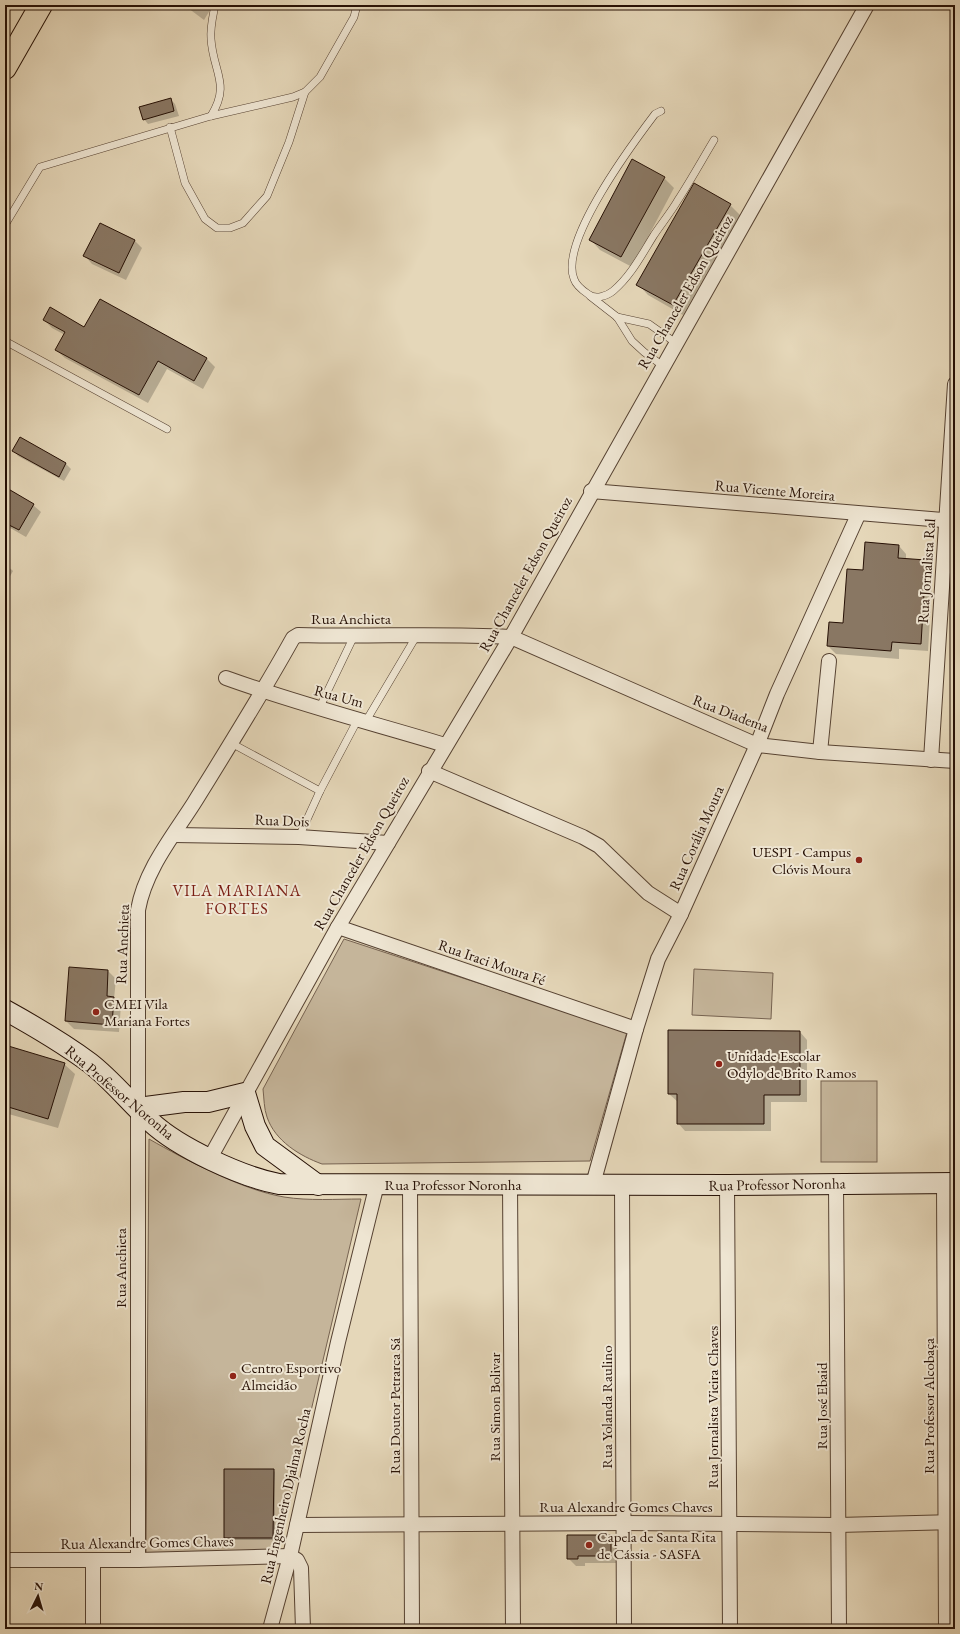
<svg xmlns="http://www.w3.org/2000/svg" width="960" height="1634" font-family="'EB Garamond',serif">
  <style>
    .green { fill: #c5b59a; stroke: #766250 }
    .shadow { fill: #0003 }
    .building { fill: #897763; stroke: #261005 }
    .lines { fill: none; stroke-linecap: round; stroke-linejoin: round }
    .lane-casing { stroke: #564232; stroke-width: 8 }
    .street-casing { stroke: #564232; stroke-width: 16 }
    .secondary-casing { stroke: #261005; stroke-width: 22 }
    .highway-casing { stroke: #261005; stroke-width: 24 }
    .lane { stroke: #eee5d2; stroke-width: 7 }
    .street { stroke: #eee5d2; stroke-width: 14 }
    .secondary { stroke: #eee5d2; stroke-width: 20 }
    .highway { stroke: #e5d7b9; stroke-width: 22 }
    .poi-dot { fill: #8f2418; stroke: #eee5d2; stroke-width: 1.5 }
    .labels { text-anchor: middle; dominant-baseline: central; stroke-width: 4; stroke-linejoin: round; paint-order: stroke }
    .street-label { font-size: 15px; fill: #261005; stroke: #eee5d2 }
    .poi-label { font-size: 15px; fill: #261005; stroke: #eee5d2; text-anchor: start }
    .neighbourhood-label { font-size: 16px; letter-spacing: 1px; fill: #7a1f14; stroke: #eee5d2 }
  </style>
  <rect width="100%" height="100%" fill="#e5d7b9"/>
  <filter id="stains"><feTurbulence type="fractalNoise" baseFrequency=".005" numOctaves="4"/><feColorMatrix values="0 0 0 0 .2 0 0 0 0 .09 0 0 0 0 .02 0 0 0 .5 -.17"/></filter>
  <radialGradient id="worn" r=".72"><stop offset=".6" stop-color="#630" stop-opacity="0"/><stop offset="1" stop-color="#630" stop-opacity=".3"/></radialGradient>
  <g class="green">
    <path d="M344,939L627,1032L590,1161L322,1164C300,1156 275,1141 267,1117C264,1109 264,1098 263,1089Z"/>
    <polygon points="694,969 773,973 771,1019 692,1015"/>
    <rect x="821" y="1081" width="56" height="81"/>
    <path d="M149,1139C186,1160 242,1190 284,1197C309,1201 336,1199 361,1199L277,1555L146,1553Z"/>
  </g>
  <g class="shadow">
    <polygon points="190,5 213,5 204,20 188,8"/>
    <polygon points="170,99 175,104 179,116 148,124 144,119"/>
    <polygon points="664,178 674,188 632,267 600,250 590,239"/>
    <polygon points="730,205 740,215 683,315 648,295 638,284"/>
    <polygon points="134,240 142,248 126,280 92,264 85,256"/>
    <polygon points="100,300 207,359 215,367 203,389 167,369 148,403 65,358 56,350 65,335 52,328 44,320 84,328"/>
    <polygon points="20,439 66,464 71,469 64,481 18,456 14,451"/>
    <polygon points="5,490 33,505 41,512 26,537 5,525"/>
    <polygon points="899,546 906,554 906,559 926,561 933,568 928,651 899,649 899,659 836,654 828,646 830,623 844,624 864,571"/>
    <polygon points="5,564 13,571 5,585"/>
    <polygon points="70,968 108,971 116,979 114,999 121,1005 119,1032 74,1029 66,1021"/>
    <polygon points="800,1032 807,1040 807,1102 771,1102 771,1131 685,1131 678,1123 678,1102 669,1094"/>
    <polygon points="5,1046 64,1064 75,1074 58,1128 5,1113"/>
    <polygon points="273,1470 275,1472 275,1540 227,1540 225,1538"/>
    <polygon points="611,1536 618,1543 618,1563 585,1563 585,1566 576,1566 568,1558"/>
  </g>
  <g class="building">
    <polygon points="171,98 174,111 143,120 139,107"/>
    <polygon points="632,159 665,177 621,257 589,240"/>
    <polygon points="694,183 731,204 673,305 636,285"/>
    <polygon points="100,223 135,240 119,273 83,256"/>
    <polygon points="100,299 207,358 194,381 158,361 139,395 55,350 65,332 43,320 50,307 84,327"/>
    <polygon points="20,437 66,463 59,477 12,451"/>
    <polygon points="5,487 34,504 19,530 5,523"/>
    <polygon points="865,542 899,545 898,558 926,560 921,644 892,642 891,651 827,646 829,622 843,623 847,569 863,570"/>
    <polygon points="69,967 108,970 107,996 114,997 112,1025 65,1021"/>
    <polygon points="668,1030 800,1031 800,1095 764,1095 764,1124 677,1124 677,1094 668,1094"/>
    <polygon points="5,1045 65,1063 48,1119 5,1106"/>
    <polygon points="224,1469 274,1469 273,1538 224,1538"/>
    <polygon points="567,1535 611,1535 611,1556 578,1556 578,1559 567,1559"/>
  </g>
  <g class="lines">
    <defs>
      <g id="lane">
        <path d="M661,111L655,114C633,143 559,242 574,279C576,285 582,290 588,294C595,300 607,296 613,291C631,276 642,254 654,235C662,223 671,212 678,200C691,180 702,160 714,140"/>
        <path d="M211,116C231,84 213,72 211,39C210,27 213,16 215,5"/>
        <polyline points="170,127 185,183 205,219 217,228 230,228 243,223 267,196 289,142 305,92"/>
        <polyline points="5,225 40,167 211,116 293,97 305,92 320,77 354,17 357,5"/>
        <polyline points="590,296 617,317 632,341 644,352 663,366"/>
        <polyline points="617,317 649,324 676,343"/>
        <polyline points="5,341 167,429"/>
        <polyline points="319,709 354,636"/>
        <polyline points="366,721 417,635"/>
        <polyline points="231,743 320,791"/>
        <polyline points="299,837 320,791 358,719"/>
      </g>
      <g id="street">
        <polyline points="591,491 955,521"/>
        <path d="M226,678C298,704 372,723 445,745"/>
        <polyline points="820,752 829,661"/>
        <polyline points="931,760 955,384"/>
        <polyline points="429,771 583,837 599,846 648,893 681,914"/>
        <polyline points="174,835 299,837 388,843"/>
        <polyline points="338,927 636,1029"/>
        <polyline points="210,1158 338,927 511,637 867,5"/>
        <polyline points="944,1183 946,1629"/>
        <polyline points="410,1184 412,1629"/>
        <polyline points="510,1184 513,1629"/>
        <polyline points="593,1184 636,1029 658,959 681,914 757,745 777,694 858,515"/>
        <polyline points="836,1184 839,1629"/>
        <polyline points="622,1185 624,1629"/>
        <polyline points="727,1185 730,1629"/>
        <polyline points="297,1525 624,1523 838,1525 955,1522"/>
        <polyline points="5,1560 138,1560 290,1556 297,1560 301,1568 303,1629"/>
        <polyline points="93,1560 93,1629"/>
        <path d="M138,1560V910C145,870 173,836 194,803C228,748 262,694 293,638L298,635C369,637 440,633 511,637L757,745L820,752L955,761"/>
        <polyline points="270,1629 290,1556 338,1342 377,1184"/>
      </g>
      <g id="secondary">
        <path d="M5,1010C34,1026 63,1043 90,1063C112,1080 130,1103 151,1122C179,1148 242,1177 279,1184L727,1185L955,1183"/>
        <polyline points="138,1108 184,1102 208,1102 245,1093 255,1126 265,1146 318,1185"/>
      </g>
      <polyline id="highway" points="5,68 41,5"/>
    </defs>
    <use href="#lane" class="lane-casing"/>
    <use href="#street" class="street-casing"/>
    <use href="#secondary" class="secondary-casing"/>
    <use href="#highway" class="highway-casing"/>
    <use href="#lane" class="lane"/>
    <use href="#street" class="street"/>
    <use href="#secondary" class="secondary"/>
    <use href="#highway" class="highway"/>
  </g>
  <g class="poi-dot">
    <circle cx="859" cy="860" r="4"/>
    <circle cx="96" cy="1012" r="4"/>
    <circle cx="719" cy="1064" r="4"/>
    <circle cx="233" cy="1376" r="4"/>
    <circle cx="589" cy="1545" r="4"/>
  </g>
  <g class="labels">
    <g class="street-label">
      <text transform="translate(685 292) rotate(-60)">Rua Chanceler Edson Queiroz</text>
      <text transform="translate(775 490) rotate(5)">Rua Vicente Moreira</text>
      <text transform="translate(926 571) rotate(-86)">Rua Jornalista Ral</text>
      <text transform="translate(525 574) rotate(-61)">Rua Chanceler Edson Queiroz</text>
      <text x="351" y="618">Rua Anchieta</text>
      <text transform="translate(339 696) rotate(15)">Rua Um</text>
      <text transform="translate(731 713) rotate(21)">Rua Diadema</text>
      <text transform="translate(282 820) rotate(2)">Rua Dois</text>
      <text transform="translate(696 838) rotate(-66)">Rua Corália Moura</text>
      <text transform="translate(361 853) rotate(-60)">Rua Chanceler Edson Queiroz</text>
      <text transform="translate(122 944) rotate(-88)">Rua Anchieta</text>
      <text transform="translate(492 962) rotate(19)">Rua Iraci Moura Fé</text>
      <text transform="translate(120 1092) rotate(40)">Rua Professor Noronha</text>
      <text x="453" y="1184">Rua Professor Noronha</text>
      <text transform="translate(777 1184) rotate(-1)">Rua Professor Noronha</text>
      <text transform="translate(120 1268) rotate(-90)">Rua Anchieta</text>
      <text transform="translate(394 1406) rotate(-90)">Rua Doutor Petrarca Sá</text>
      <text transform="translate(821 1406) rotate(-90)">Rua José Ebaid</text>
      <text transform="translate(928 1406) rotate(-90)">Rua Professor Alcobaça</text>
      <text transform="translate(494 1407) rotate(-90)">Rua Simon Bolivar</text>
      <text transform="translate(606 1407) rotate(-90)">Rua Yolanda Raulino</text>
      <text transform="translate(712 1407) rotate(-90)">Rua Jornalista Vieira Chaves</text>
      <text transform="translate(285 1496) rotate(-77)">Rua Engenheiro Djalma Rocha</text>
      <text x="626" y="1506">Rua Alexandre Gomes Chaves</text>
      <text transform="translate(147 1542) rotate(-1)">Rua Alexandre Gomes Chaves</text>
    </g>
    <g class="poi-label">
      <text x="851" y="851" text-anchor="end">UESPI - Campus<tspan x="851" dy="17">Clóvis Moura</tspan></text>
      <text x="104" y="1003">CMEI Vila<tspan x="104" dy="17">Mariana Fortes</tspan></text>
      <text x="727" y="1055">Unidade Escolar<tspan x="727" dy="17">Odylo de Brito Ramos</tspan></text>
      <text x="241" y="1367">Centro Esportivo<tspan x="241" dy="17">Almeidão</tspan></text>
      <text x="597" y="1536">Capela de Santa Rita<tspan x="597" dy="17">de Cássia - SASFA</tspan></text>
    </g>
    <g class="neighbourhood-label">
      <text x="237" y="890">VILA MARIANA<tspan x="237" dy="18">FORTES</tspan></text>
    </g>
  </g>
  <rect width="960" height="1634" fill="none" stroke="#e5d7b9" stroke-width="20"/>
  <rect x="6" y="6" width="948" height="1622" fill="none" stroke="#261005" stroke-width="2"/>
  <rect x="10" y="10" width="940" height="1614" fill="none" stroke="#261005"/>
  <g transform="translate(38 1596) rotate(5)" stroke="#eee5d2" stroke-width="3" paint-order="stroke">
  <path d="M0-3L7 15L0 10L-7 15Z" fill="#261005"/>
  <text y="-6" font-size="11" font-weight="bold" text-anchor="middle" fill="#261005">N</text>
  </g>
  <rect width="100%" height="100%" filter="url(#stains)"/>
  <rect width="100%" height="100%" fill="url(#worn)"/>
</svg>
